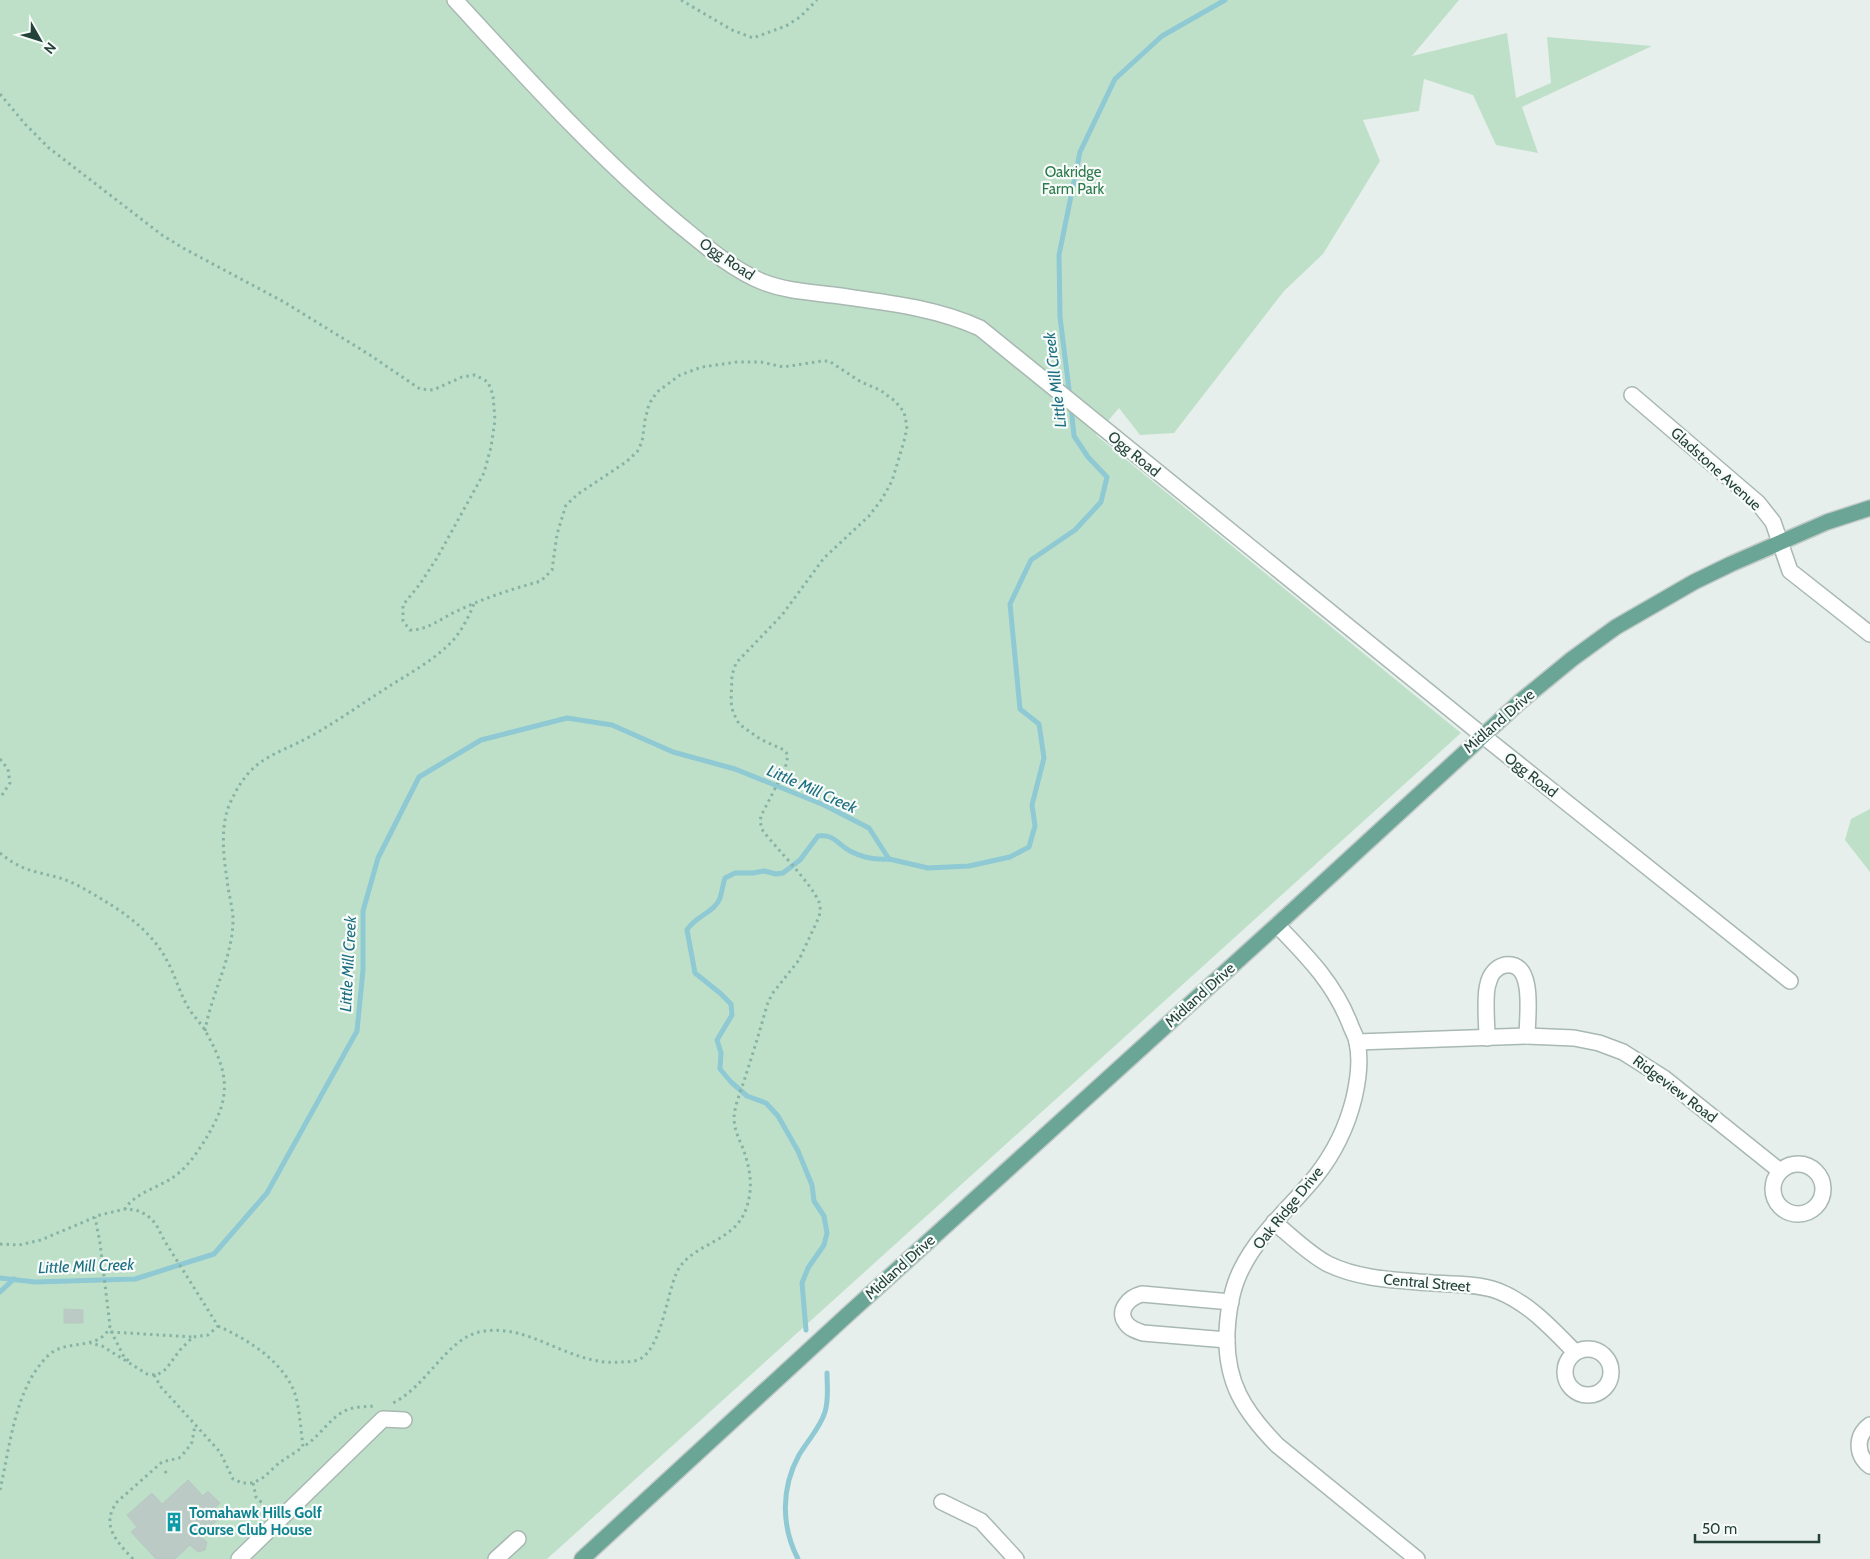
<svg xmlns="http://www.w3.org/2000/svg" width="1870" height="1559" font-family="Cabin,sans-serif">
  <style>
    .green { fill: #bfe0c8 }
    .lines { fill: none; stroke-linecap: round; stroke-linejoin: round }
    .stream { stroke: #8ec9d4; stroke-width: 5 }
    .building { fill: #bbcac4; stroke: #b8c9c2 }
    .minor-casing { stroke: #a8b8b2; stroke-width: 18 }
    .major-casing { stroke: #c2cac8; stroke-width: 18 }
    .path { stroke: #86b3a5; stroke-width: 3; stroke-dasharray: 2.5 4; stroke-linecap: butt }
    .minor { stroke: #fff; stroke-width: 15 }
    .major { stroke: #6aa596; stroke-width: 15 }
    .labels { text-anchor: middle; dominant-baseline: central; stroke-width: 4.5; stroke-linejoin: round; paint-order: stroke }
    .park-label { font-size: 15px; fill: #2d7a4b; stroke: #f7fbf9 }
    .street-label { font-size: 15px; fill: #24423a; stroke: #f7fbf9 }
    .culture-label { font-size: 15px; font-weight: bold; fill: #0d838f; stroke: #f7fbf9; text-anchor: start }
    .water-label { font-size: 16px; font-style: italic; fill: #1c6f80; stroke: #f7fbf9 }
  </style>
  <rect width="100%" height="100%" fill="#e6efeb"/>
  <g class="green">
    <polygon points="0,0 1459,0 1412,56 1507,33 1516,98 1551,83 1547,37 1652,46 1522,107 1538,153 1496,145 1473,95 1424,79 1419,111 1363,120 1380,161 1323,254 1284,291 1174,433 1140,435 1119,408 1096,435 1461,733 547,1559 0,1559"/>
    <polygon points="1870,809 1870,872 1845,840 1851,819"/>
  </g>
  <g class="lines">
    <g class="stream">
      <polyline points="1070,397 1060,317 1059,255 1080,152 1115,79 1162,36 1225,0"/>
      <polyline points="0,1278 35,1282 135,1279 214,1254 267,1193 357,1031 363,970 363,911 378,858 419,777 481,740 567,718 612,725 673,752 735,769 824,805 869,828 889,859 928,868 969,866 1010,857 1029,847 1035,826 1032,805 1044,758 1039,724 1020,709 1010,604 1031,560 1075,530 1101,502 1107,477 1088,457 1074,436 1071,406"/>
      <polyline points="0,1292 14,1279"/>
      <path d="M806,1330L802,1283L808,1268L824,1245L827,1233L824,1216L814,1201L812,1185L798,1151L778,1116L766,1103L747,1096L731,1082L720,1069L721,1053L717,1040L732,1015L731,1004L720,993L695,973L687,930C694,917 715,912 720,898C722,892 723,884 725,878L735,873H753L764,871L776,874L783,873L800,860L818,836C835,834 837,844 850,851C863,858 875,860 889,859"/>
      <path d="M798,1559C781,1526 781,1488 799,1455C808,1440 820,1428 825,1412C829,1399 827,1385 827,1373"/>
    </g>
  </g>
  <g class="building">
    <polygon points="64,1309 83,1310 83,1323 64,1323"/>
    <polygon points="188,1480 203,1496 208,1491 220,1503 214,1509 221,1517 200,1536 207,1542 205,1550 198,1552 190,1545 175,1559 156,1559 131,1532 137,1527 127,1515 152,1493 162,1504"/>
  </g>
  <g class="lines">
    <defs>
      <g id="minor">
        <path d="M455,0C526,77 596,155 676,222C703,244 731,269 763,282C786,291 809,292 833,295C882,302 934,307 980,328L1482,735L1790,981"/>
        <polyline points="1632,395 1758,503 1773,522 1790,571 1870,634"/>
        <path d="M1277,925C1307,956 1334,983 1350,1024C1352,1030 1356,1036 1357,1042C1361,1060 1358,1081 1354,1098C1347,1127 1334,1153 1316,1176C1291,1207 1259,1233 1241,1270C1232,1288 1228,1312 1227,1332C1225,1382 1244,1411 1277,1445L1417,1559"/>
        <path d="M1487,1038C1487,1025 1484,995 1488,984C1490,975 1496,967 1505,965C1536,960 1527,1018 1527,1036"/>
        <polyline points="1357,1042 1527,1036 1574,1038 1599,1043 1623,1052 1664,1078 1780,1171"/>
        <circle cx="1798" cy="1189" r="25"/>
        <path d="M1274,1222C1291,1236 1309,1254 1328,1264C1361,1280 1398,1280 1433,1283C1452,1284 1480,1284 1498,1291C1529,1303 1552,1329 1575,1352"/>
        <path d="M1227,1340L1143,1333C1137,1331 1130,1329 1126,1323C1116,1310 1130,1297 1142,1294L1231,1302"/>
        <circle cx="1588" cy="1372" r="23"/>
        <path d="M1870,1425C1855,1436 1856,1455 1870,1466"/>
        <polyline points="942,1502 981,1521 1016,1559"/>
        <polyline points="239,1559 383,1419 404,1420"/>
        <polyline points="496,1559 518,1539"/>
      </g>
      <polyline id="major" points="582,1559 845,1317 1277,925 1522,700 1572,659 1616,627 1694,582 1731,564 1827,522 1870,508"/>
    </defs>
    <use href="#minor" class="minor-casing"/>
    <use href="#major" class="major-casing"/>
    <g class="path">
      <polyline points="681,0 732,30 753,38 786,26 800,17 817,0"/>
      <path d="M0,94L25,124L49,148L162,235L183,248L284,302L370,355L420,389L433,390L462,377L475,375L488,382L493,395L495,420L491,447L484,473L437,558L420,584L403,605V621L410,630C429,630 441,618 457,611C484,598 512,589 541,581L552,570L557,534L566,505L578,494L626,462L637,452L642,442L645,420L649,404L657,392L680,375L702,367L737,362H761L783,367L822,361H829L861,382L880,390L895,401L904,412L907,426L905,438L892,481L882,499L869,516L824,558L782,615L736,663L732,675L731,702L733,712L739,724L760,739L784,750L788,755L785,769L761,816L760,822L763,831C777,849 811,883 819,902C821,907 820,912 819,917L799,960L772,994L767,1005C760,1031 752,1056 744,1081C740,1093 735,1105 734,1117C734,1128 738,1137 742,1146C750,1167 754,1187 746,1209C734,1244 689,1243 676,1274C667,1295 661,1348 640,1359C634,1362 627,1362 621,1362C570,1367 530,1321 479,1332C446,1340 426,1387 393,1403"/>
      <polyline points="0,759 8,769 10,783 0,798"/>
      <path d="M0,853C5,857 10,861 16,864C29,872 48,874 63,879C77,884 90,892 103,900C127,914 153,934 166,959C175,974 179,992 188,1007C193,1016 201,1023 206,1032C222,1061 232,1086 217,1118C208,1137 190,1167 172,1178C157,1188 135,1193 125,1209"/>
      <path d="M205,1031C211,993 234,956 233,917C232,904 228,892 227,879C223,855 220,823 231,801C252,756 273,757 311,736C336,722 360,705 385,689C408,674 437,659 455,638C463,628 469,616 474,604"/>
      <polyline points="0,1244 19,1245 41,1240 100,1215 125,1209 136,1210 147,1215 156,1224 164,1240 218,1326 208,1335 193,1337 180,1350 166,1369 157,1375 147,1374 102,1346 90,1343"/>
      <path d="M218,1326C249,1340 286,1363 296,1397C300,1413 301,1431 303,1447C318,1438 327,1422 341,1413C351,1406 364,1407 375,1406"/>
      <polyline points="111,1331 124,1357 130,1362"/>
      <polyline points="111,1332 193,1337"/>
      <polyline points="154,1375 161,1387 220,1452 233,1479 242,1483 253,1483 264,1477 279,1463 303,1447"/>
      <polyline points="165,1471 168,1476"/>
      <polyline points="253,1483 256,1497 269,1510"/>
      <path d="M0,1490C10,1447 15,1385 50,1354C67,1339 101,1351 110,1326L100,1243L95,1217"/>
      <path d="M133,1559C117,1542 100,1525 117,1502L162,1462L179,1458L186,1451L192,1442L195,1425"/>
    </g>
    <use href="#minor" class="minor"/>
    <use href="#major" class="major"/>
  </g>
  <defs>
    <symbol id="building-bare" viewBox="-9 -9 18 18"><path d="M-4-6H4V6H1V3H-1V6H-4ZM-2.5-4.3h1.7v1.8h-1.7ZM.8-4.3h1.7v1.8H.8ZM-2.5-1h1.7V.8h-1.7ZM.8-1h1.7V.8H.8Z" fill="#0f9aa8" stroke="#f7fbf9" stroke-width="2.5" paint-order="stroke"/></symbol>
  </defs>
  <g fill-rule="evenodd">
    <use href="#building-bare" x="160" y="1508" width="28" height="28"/>
  </g>
  <g class="labels">
    <g class="park-label">
      <text x="1073" y="172">Oakridge<tspan x="1073" dy="17">Farm Park</tspan></text>
    </g>
    <g class="street-label">
      <text transform="translate(727 259) rotate(34)">Ogg Road</text>
      <text transform="translate(1134 454) rotate(39)">Ogg Road</text>
      <text transform="translate(1716 469) rotate(42)">Gladstone Avenue</text>
      <text transform="translate(1499 721) rotate(-41)">Midland Drive</text>
      <text transform="translate(1531 775) rotate(38)">Ogg Road</text>
      <text transform="translate(1200 995) rotate(-42)">Midland Drive</text>
      <text transform="translate(1675 1089) rotate(37)">Ridgeview Road</text>
      <text transform="translate(1288 1208) rotate(-51)">Oak Ridge Drive</text>
      <text transform="translate(900 1267) rotate(-42)">Midland Drive</text>
      <text transform="translate(1427 1283) rotate(5)">Central Street</text>
    </g>
    <g class="culture-label">
      <text x="189" y="1513">Tomahawk Hills Golf<tspan x="189" dy="17">Course Club House</tspan></text>
    </g>
    <g class="water-label">
      <text transform="translate(1055 380) rotate(-97)">Little Mill Creek</text>
      <text transform="translate(812 789) rotate(24)">Little Mill Creek</text>
      <text transform="translate(348 964) rotate(-87)">Little Mill Creek</text>
      <text transform="translate(86 1266) rotate(-2)">Little Mill Creek</text>
    </g>
  </g>
  <g transform="translate(40 40) rotate(129)" stroke="#f7fbf9" stroke-width="4" paint-order="stroke">
  <path d="M0-4L9 19L0 12L-9 19Z" fill="#24423a"/>
  <text y="-8" font-size="14" font-weight="bold" text-anchor="middle" fill="#24423a">N</text>
  </g>
  <path d="M1695 1534v8h124v-8" fill="none" stroke="#24423a" stroke-width="2.5"/>
  <text x="1702" y="1534" font-size="15" fill="#24423a" stroke="#f7fbf9" stroke-width="4" paint-order="stroke">50 m</text>
</svg>
